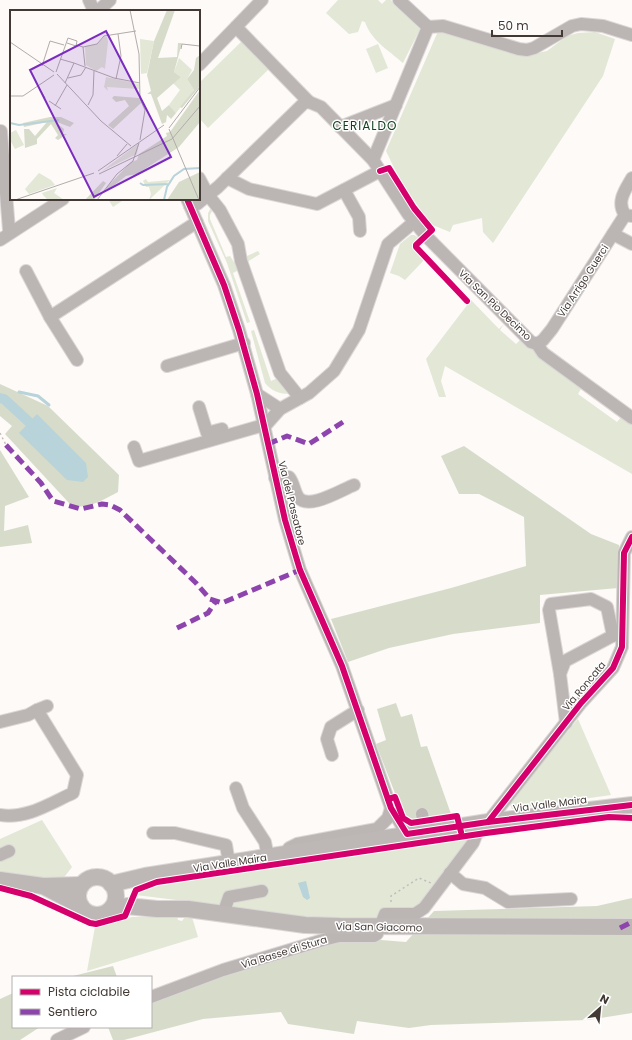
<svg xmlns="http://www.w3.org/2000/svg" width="632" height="1040" font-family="Poppins,sans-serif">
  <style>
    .green { fill: #e2e7d6 }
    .forest { fill: #d7dcca }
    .water { fill: #b8d3d9 }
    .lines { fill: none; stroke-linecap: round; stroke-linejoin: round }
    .stream { stroke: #b8d3d9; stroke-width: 3 }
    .canal { stroke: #b8d3d9; stroke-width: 10 }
    .minor-casing { stroke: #dbd7d6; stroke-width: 14 }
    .major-casing { stroke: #dbd7d6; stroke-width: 18 }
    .path { stroke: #c1bdbc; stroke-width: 1.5; stroke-dasharray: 2 3; stroke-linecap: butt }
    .minor { stroke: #bbb5b4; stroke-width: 12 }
    .major { stroke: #bdb8b6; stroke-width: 16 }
    .quiet { stroke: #8e44ad; stroke-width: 5; stroke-dasharray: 10 5; stroke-linecap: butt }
    .cycleway-casing { stroke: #fff; stroke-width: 8 }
    .cycleway { stroke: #d6006c; stroke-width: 6 }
    .labels { text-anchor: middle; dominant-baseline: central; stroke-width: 3; stroke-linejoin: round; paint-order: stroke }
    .street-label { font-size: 10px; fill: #423834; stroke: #fff }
    .quarter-label { font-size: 12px; letter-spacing: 1px; fill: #10421e; stroke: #fff }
    .inset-river { fill: none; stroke: #b8d3d9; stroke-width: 2 }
    .inset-road { fill: none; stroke: #b2acaa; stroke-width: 1 }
    .view { fill: #7b2cbf; fill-opacity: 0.15; stroke: #7b2cbf; stroke-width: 2 }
    .inset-edge { fill: none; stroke: #423834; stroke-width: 2 }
  </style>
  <rect width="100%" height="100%" fill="#fdfaf8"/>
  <g class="green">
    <path d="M338,0H378L382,4L386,0H391L420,29L403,63C387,49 372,41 365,22L362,21L358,32L349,34L326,13Z"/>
    <polygon points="439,29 523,56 547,51 567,36 578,33 595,32 615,39 603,76 493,243 483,232 482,218 453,225 450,232 430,224 400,180 386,151"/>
    <polygon points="242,41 269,69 208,128 199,118 199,83"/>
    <polygon points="378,44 388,68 376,73 366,49"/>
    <polygon points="108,199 125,199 113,207"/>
    <polygon points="212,206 214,207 210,215 210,219 226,257 230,256 239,270 233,273 250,322 247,323 227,263 208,221 208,213"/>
    <polygon points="411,235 414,235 419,238 413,244 412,247 424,260 405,280 399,276 390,273 400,244"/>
    <polygon points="258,251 260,254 247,262 247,256"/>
    <polygon points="471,300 499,329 504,324 500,330 516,344 521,339 539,356 582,387 578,394 617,422 622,416 632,424 632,474 445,366 441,381 446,397 439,397 426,359"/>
    <path d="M254,330L271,381L278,378L290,394C280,394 271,391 265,383L251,331Z"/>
    <polygon points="578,719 611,795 512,809 509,802"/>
    <polygon points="42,820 72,867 62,880 0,873 0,839"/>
    <polygon points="469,838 420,906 411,910 386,909 371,922 288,916 225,906 136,895 138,891 159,884"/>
    <polygon points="177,916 178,920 182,921 185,917 192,917 198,937 87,971 95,927 132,917"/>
  </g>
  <g class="forest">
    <path d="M0,384L48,406L119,475L118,492C104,499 83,513 69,503L5,434L12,426L0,416Z"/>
    <polygon points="464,446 591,534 619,545 618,588 540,595 540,623 453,634 389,648 348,662 331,619 451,588 526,566 524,517 479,494 459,494 441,456"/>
    <polygon points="0,450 29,497 5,506 4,531 28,525 32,543 0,547"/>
    <polygon points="396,703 401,717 412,714 421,747 427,746 451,814 407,820 403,814 376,744 386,740 377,709"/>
    <polygon points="632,898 632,1013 588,1020 431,1025 409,1028 357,1021 354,1034 288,1024 281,1012 203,1019 124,1040 113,1040 108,1027 151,1027 151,1004 209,979 314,946 356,938 406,942 434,911 597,906"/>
    <polygon points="113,966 117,977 69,977"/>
    <polygon points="13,993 13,1027 40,1027 20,1040 0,1040 0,999"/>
  </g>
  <g class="water">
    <polygon points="37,414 86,463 88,477 83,482 67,480 19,433"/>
    <polygon points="306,881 310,898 307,900 303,897 298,883"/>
  </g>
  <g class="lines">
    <polyline class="stream" points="19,392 38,396 49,405"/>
    <polyline class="canal" points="0,398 4,399 29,422"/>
    <defs>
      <g id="minor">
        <polyline points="89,0 94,11"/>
        <polyline points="399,0 428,27 443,26 519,49 527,50 534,48 572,26 581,24 603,26 632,35"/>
        <polyline points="98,11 110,0"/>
        <polyline points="236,27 309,102"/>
        <polyline points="199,65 262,0"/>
        <polyline points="340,127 396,105"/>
        <polyline points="1,131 9,230"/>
        <polyline points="373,160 428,27"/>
        <polyline points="199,178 208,195 220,210 238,244 241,261 280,373 300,398"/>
        <polyline points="227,178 249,189 317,204 380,171"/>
        <polyline points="344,190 359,217 360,231"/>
        <polyline points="187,199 224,285 239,330 257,394 285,520 300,570 342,666 391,808 407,834"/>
        <polyline points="190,206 197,204 218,187 304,103 309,102 321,107 373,160 408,214 426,236 531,342 537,344 543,353 632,418"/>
        <path d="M632,216L625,215C616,202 625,190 632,178"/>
        <polyline points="613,234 632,244"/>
        <polyline points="0,240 63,199"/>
        <polyline points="26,271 50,317 77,360"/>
        <polyline points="50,317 197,222"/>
        <polyline points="537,344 543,340 552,329 625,215"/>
        <polyline points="167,366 244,343"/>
        <polyline points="257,394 280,409"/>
        <polyline points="199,407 207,433 222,429"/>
        <polyline points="264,427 280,409 309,393 334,371 359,330 388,244 414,222"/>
        <polyline points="134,447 139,461 264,425"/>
        <path d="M275,478L289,477C294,483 294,491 298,497C308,511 341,490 354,485"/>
        <polyline points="560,674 549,610 551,604 591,599 607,607 613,636"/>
        <polyline points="0,722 28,715 37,710"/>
        <polyline points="566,723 560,674 565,661 618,633"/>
        <polyline points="332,755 327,739 331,727 358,710"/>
        <polyline points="236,788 243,808 265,842 268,857"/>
        <polyline points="422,814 426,832"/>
        <path d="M0,815C27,819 49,804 73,793L77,775L37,710L47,706"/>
        <polyline points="488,822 581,703 613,668 622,647 624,553 632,537"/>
        <polyline points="153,833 175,833 226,845 229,863"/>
        <polyline points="287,854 289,848 297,844 377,829 388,818 391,808"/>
        <polyline points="0,855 9,851"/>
        <polyline points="450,873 463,884 485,888 508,902 571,899"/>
        <polyline points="223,914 229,897 262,891"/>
        <polyline points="151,997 223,970 323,940 339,936 374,936 377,934 385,914 415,914 424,908 473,843 481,823"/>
        <polyline points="57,1040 84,1027"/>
      </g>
      <g id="major">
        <circle cx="97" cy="896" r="19"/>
        <polyline points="0,880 43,886 81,885"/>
        <polyline points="111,884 145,876 488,822 632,805"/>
        <polyline points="43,886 81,906"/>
        <polyline points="110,910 127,906 157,909 188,909 305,925 340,926 632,927"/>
      </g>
    </defs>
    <use href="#minor" class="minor-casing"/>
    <use href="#major" class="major-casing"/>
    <g class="path">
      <polyline points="0,433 6,445"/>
      <polyline points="391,902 391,896 419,878 431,883"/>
    </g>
    <use href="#minor" class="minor"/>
    <use href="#major" class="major"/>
    <g class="quiet">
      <polyline points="268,444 287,436 309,444 343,422"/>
      <polyline points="6,445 41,483 53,501 81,509 102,504 110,505 120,510 196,583 210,599 222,603 300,570"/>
      <polyline points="177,628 208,613 216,601"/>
      <polyline points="620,928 632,922"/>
    </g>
    <defs>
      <g id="cycleway">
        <polyline points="380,171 389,168 414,208 432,230 416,245 416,247 467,301"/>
        <polyline points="187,199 224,285 239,330 257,394 285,520 300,570 342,666 391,808 407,834 488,822 632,805"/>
        <polyline points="388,799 395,797 403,818 411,823 457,816 461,832"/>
        <polyline points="488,822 581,703 613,668 622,647 624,553 632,537"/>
        <polyline points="0,888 31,896 90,923 96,924 125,916 136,890 157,882 486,833 609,817 632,818"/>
      </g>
    </defs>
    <use href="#cycleway" class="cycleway-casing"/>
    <use href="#cycleway" class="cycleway"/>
  </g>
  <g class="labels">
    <g class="street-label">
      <text transform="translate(583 281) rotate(-57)">Via Arrigo Guerci</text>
      <text transform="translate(495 305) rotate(44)">Via San Pio Decimo</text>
      <text transform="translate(292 503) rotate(76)">Via del Passatore</text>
      <text transform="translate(584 686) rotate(-50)">Via Roncata</text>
      <text transform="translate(550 804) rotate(-7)">Via Valle Maira</text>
      <text transform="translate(230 863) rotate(-9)">Via Valle Maira</text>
      <text transform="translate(379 927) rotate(1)">Via San Giacomo</text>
      <text transform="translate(284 952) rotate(-17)">Via Basse di Stura</text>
    </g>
    <g class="quarter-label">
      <text x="365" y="125">CERIALDO</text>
    </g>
  </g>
  <g transform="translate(10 10)">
    <rect width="190" height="190" fill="#fdfaf8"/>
    <path d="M94,27H97L98,32L95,59L92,57L86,61L76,55L75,36L87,34ZM130,29L144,31L137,63L131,64ZM169,48L182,60L177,69L184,80L166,103L159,95L170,80L163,73L171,67L164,62ZM96,67L129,74V79L97,77L98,81L94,77ZM6,120L14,135L5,139L0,130V123ZM129,133L127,144L92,161ZM29,163L41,170L45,175L19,184L15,179ZM136,169L138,172L160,170L139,190L141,184L139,177H136L133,171ZM47,178L44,183L54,190H38L33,185L32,183Z" fill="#e2e7d6"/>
    <path d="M157,0H165L148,48L167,47L168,33H172L164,62L171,67L147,88L152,101L159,95L166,103L161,109L157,105L156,112L152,114L141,84H137L141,81L137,65L144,31ZM190,45V76L172,98L170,97L184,80L177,69L184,60L186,48ZM190,80V112L169,137L127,164L116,166L98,180L96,178L121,152L127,150L129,144L157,126L156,123L160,122ZM104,86L129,88L131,93L103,119L98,115L119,96L115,90L106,92L102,88ZM40,107H51L64,113L60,117L44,111L54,119L53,124H57L48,130L45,128L48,125L41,114L27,129V134L15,138L14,119H19L25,126L37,112L14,117L13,113ZM190,162V190H157L169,172ZM93,171L96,173L84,190H75Z" fill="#d7dcca"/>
    <path class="inset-river" d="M0,113L9,115L49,110M130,173L133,175L159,174M154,190L157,177L164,166L174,159L190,158"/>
    <path class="inset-road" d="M120,0L129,44L130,89L135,100L130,130M0,32L44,62M66,35L73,37L87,34L94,26L126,21M73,37L75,56M171,39L172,34L190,36M50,49L64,53M32,56L40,31L54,35M46,62L58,28L67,31L66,36L57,33M47,64L91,111L121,136M58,68L71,65L76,57M106,69L111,46L108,24M55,73L64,53L104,68L130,73M28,76L35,88M0,86H13L44,65M39,91L51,99M78,95L83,85L84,61M45,96L57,75M159,118L190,77M159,119L189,190M107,146L117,134M88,161L154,115M89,164L162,129L190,96M5,190L84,163M87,190L107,164L123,151L129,133"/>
    <path class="view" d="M96,21L161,147L84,187L20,60Z"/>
    <rect width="190" height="190" class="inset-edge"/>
  </g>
  <rect x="12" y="976" width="140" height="52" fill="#ffffff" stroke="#b3afae"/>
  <rect x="20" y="989" width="20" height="6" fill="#d6006c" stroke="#b3afae"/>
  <text x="48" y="996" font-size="12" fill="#423834">Pista ciclabile</text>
  <rect x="20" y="1009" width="20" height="6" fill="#8e44ad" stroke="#b3afae"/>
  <text x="48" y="1016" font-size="12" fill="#423834">Sentiero</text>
  <g transform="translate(600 1008) rotate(27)" stroke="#ffffff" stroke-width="3" paint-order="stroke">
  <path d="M0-3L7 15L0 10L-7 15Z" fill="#423834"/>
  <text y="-6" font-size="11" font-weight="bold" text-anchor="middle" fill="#423834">N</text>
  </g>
  <path d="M492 30v6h70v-6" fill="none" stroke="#423834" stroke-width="2"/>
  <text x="498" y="30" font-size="12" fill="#423834" stroke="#ffffff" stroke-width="3" paint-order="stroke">50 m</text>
</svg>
